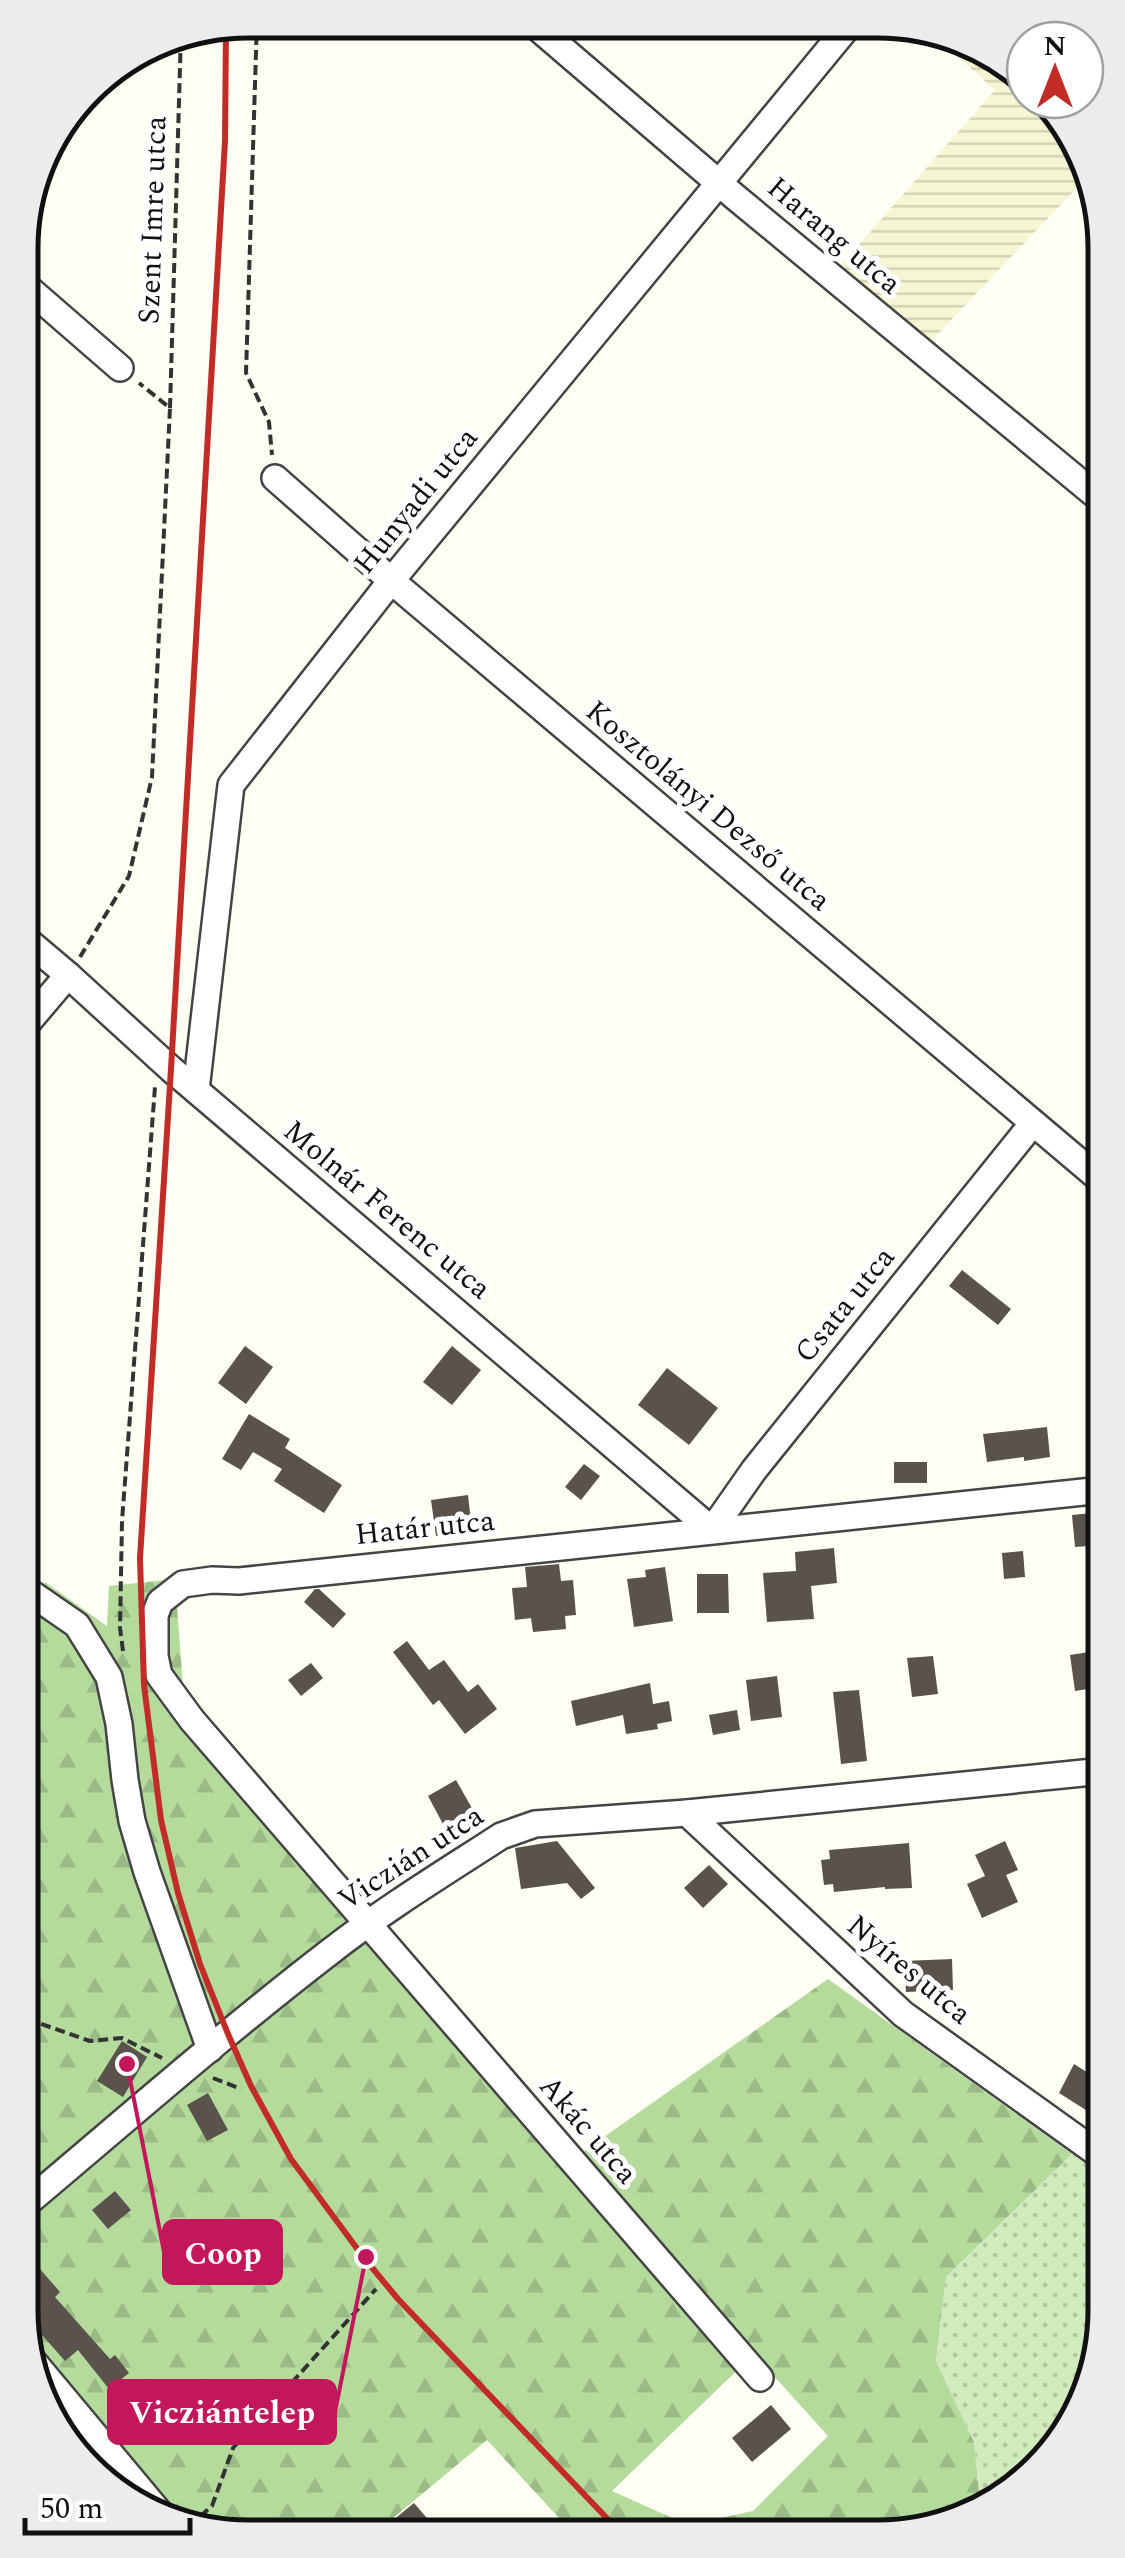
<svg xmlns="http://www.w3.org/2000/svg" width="1125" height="2558" font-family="Spectral,serif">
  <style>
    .farmland { fill: url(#farmland-rules) }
    .green { fill: url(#green-dots) }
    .forest { fill: url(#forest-firs); fill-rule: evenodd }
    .building { fill: #5a534d }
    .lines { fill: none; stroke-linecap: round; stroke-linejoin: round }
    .minor-casing { stroke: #444; stroke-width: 30 }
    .path { stroke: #333; stroke-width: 4; stroke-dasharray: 10 5; stroke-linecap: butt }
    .minor { stroke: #fff; stroke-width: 25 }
    .rail { stroke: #c22c27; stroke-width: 6 }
    .labels { text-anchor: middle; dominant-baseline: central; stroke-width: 10; stroke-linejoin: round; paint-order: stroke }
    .street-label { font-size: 30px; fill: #111; stroke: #fff }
    .rim { fill: none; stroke: #111; stroke-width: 5 }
    .leader { fill: none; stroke: #c2185b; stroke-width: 4 }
    .callout-dot { fill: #c2185b; stroke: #fff; stroke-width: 4 }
    .callout { fill: #c2185b; stroke: #c2185b; stroke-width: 4 }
    .callout-label { font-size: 32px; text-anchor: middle; font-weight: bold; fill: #fff }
  </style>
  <defs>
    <pattern id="farmland-rules" width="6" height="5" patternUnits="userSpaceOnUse" patternTransform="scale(2.5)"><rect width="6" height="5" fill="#f6f6d4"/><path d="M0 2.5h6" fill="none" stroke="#d2d2b5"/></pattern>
    <pattern id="green-dots" width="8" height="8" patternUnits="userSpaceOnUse" patternTransform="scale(2.5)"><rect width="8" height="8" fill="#d1ebbd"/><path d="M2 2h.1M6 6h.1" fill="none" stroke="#b2c8a1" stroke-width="1.8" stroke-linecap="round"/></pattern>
    <pattern id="forest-firs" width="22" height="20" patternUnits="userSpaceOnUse" patternTransform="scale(2.5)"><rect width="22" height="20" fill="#b4db9c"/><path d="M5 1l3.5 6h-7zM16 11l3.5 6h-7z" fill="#9abb85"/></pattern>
  </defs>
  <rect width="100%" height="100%" fill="#fffef5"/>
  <polygon class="farmland" points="921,24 1025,75 1025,100 1042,100 1089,175 930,342 841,265 995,90"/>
  <polygon class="green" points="1072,2154 1104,2176 1104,2326 1058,2449 980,2502 974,2442 936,2361 946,2277"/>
  <path class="forest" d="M175,1579L183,1687L396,1936L577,2156L828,1979L1072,2154L946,2277L936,2361L974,2442L980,2502L937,2530L572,2532L487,2440L375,2533L204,2534L102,2484L91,2471L28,2370L25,1610L45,1582L107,1626L109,1586ZM754,2354L828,2436L753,2511L688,2525L612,2491Z"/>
  <g class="building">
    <polygon points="962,1270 1011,1309 998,1325 949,1286"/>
    <polygon points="245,1346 273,1367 246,1404 218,1383"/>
    <polygon points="452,1346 481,1370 452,1405 423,1382"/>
    <polygon points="667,1368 718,1408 689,1445 638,1405"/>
    <polygon points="249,1414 290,1439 285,1448 342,1485 324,1513 274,1481 282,1469 253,1452 241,1470 222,1459"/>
    <polygon points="1047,1427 1050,1457 1024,1461 1024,1457 987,1462 983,1434"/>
    <rect x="894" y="1462" width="33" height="21"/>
    <polygon points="584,1464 600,1476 581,1500 565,1487"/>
    <polygon points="468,1495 472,1531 436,1536 431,1500"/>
    <polygon points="1102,1512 1102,1545 1075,1547 1072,1515"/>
    <polygon points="834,1548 837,1583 811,1586 814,1619 767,1622 763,1573 796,1571 795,1552"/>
    <polygon points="1023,1551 1025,1577 1004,1579 1002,1553"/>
    <polygon points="559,1564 561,1581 573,1580 576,1615 565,1616 566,1629 533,1632 531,1618 515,1620 512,1588 527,1587 525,1567"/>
    <polygon points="665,1567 673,1621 634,1627 627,1579 646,1577 645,1570"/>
    <polygon points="697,1574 728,1574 729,1613 697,1613"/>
    <polygon points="315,1589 319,1589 346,1614 333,1628 304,1602"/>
    <polygon points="407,1641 429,1670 444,1660 468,1692 478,1684 497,1709 465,1734 439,1700 433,1705 393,1652"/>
    <polygon points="1102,1650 1102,1680 1094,1681 1095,1688 1075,1691 1070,1655"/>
    <polygon points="933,1656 938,1694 912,1697 907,1658"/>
    <polygon points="311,1663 323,1678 301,1696 288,1680"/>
    <polygon points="777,1676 782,1717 751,1721 746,1680"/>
    <polygon points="650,1683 653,1704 669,1701 672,1721 657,1724 658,1729 626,1734 623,1715 576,1726 571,1701"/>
    <polygon points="859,1690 867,1761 841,1764 833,1692"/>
    <polygon points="737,1710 740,1730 713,1735 709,1715"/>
    <polygon points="456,1780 473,1810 444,1826 428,1796"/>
    <polygon points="557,1841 595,1888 581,1899 567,1883 521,1889 515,1848"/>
    <polygon points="1005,1841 1018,1870 1006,1875 1018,1902 982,1918 967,1884 985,1876 975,1855"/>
    <polygon points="909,1843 912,1888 885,1889 885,1887 834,1892 833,1884 824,1885 821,1860 830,1859 829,1850"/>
    <polygon points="709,1865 728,1884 703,1908 684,1888"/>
    <polygon points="952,1959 953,1990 906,1992 904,1961"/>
    <polygon points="122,2041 147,2057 123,2097 97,2081"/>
    <polygon points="1074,2064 1093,2076 1104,2077 1104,2113 1089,2112 1059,2093"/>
    <polygon points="208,2093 228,2130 207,2141 187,2105"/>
    <polygon points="115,2191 131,2210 108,2229 92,2210"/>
    <polygon points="40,2269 60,2292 55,2297 110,2359 115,2355 129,2373 109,2389 78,2350 65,2361 28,2319 28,2281"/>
    <polygon points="771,2405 791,2429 752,2462 732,2438"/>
    <polygon points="414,2503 432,2524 422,2533 402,2533 392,2521"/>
  </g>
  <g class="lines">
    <defs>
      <g id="minor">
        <polyline points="531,22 734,196 1098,497"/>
        <polyline points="21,282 120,368"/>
        <polyline points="275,478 401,589 1101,1180"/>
        <polyline points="23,937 68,975 171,1069 712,1530 754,1470 1033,1123"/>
        <polyline points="23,1028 68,975"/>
        <polyline points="196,1090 231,785 391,581 850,24"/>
        <polyline points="25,1589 77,1625 109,1677 119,1724 125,1780 132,1821 147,1872 210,2049"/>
        <polyline points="687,1813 903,2014 1104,2158"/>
        <path d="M27,2203C128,2118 227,2031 331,1951C385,1909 444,1873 501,1836L535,1824L687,1813L1103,1771"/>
        <polyline points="28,2355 159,2512"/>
        <polyline points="760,2378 192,1720 159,1675 155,1656 155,1615 160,1602 183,1584 212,1580 239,1581 1102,1490"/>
      </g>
    </defs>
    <use href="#minor" class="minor-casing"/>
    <g class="path">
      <polyline points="257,20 246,373 269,422 272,455"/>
      <polyline points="170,408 181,33"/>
      <polyline points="80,957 129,876 152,777 170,408 139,383"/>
      <polyline points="123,1651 120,1628 122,1521 155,1087"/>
      <polyline points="27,2019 90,2041 122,2038 162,2058"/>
      <polyline points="213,2078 241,2089"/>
      <polyline points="189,2526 212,2506 233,2448 376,2289"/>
    </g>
    <use href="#minor" class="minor"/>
    <polyline class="rail" points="226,24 225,141 171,1069 140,1558 144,1685 161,1820 178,1893 200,1964 228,2034 251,2086 291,2159 364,2258 398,2299 620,2532"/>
  </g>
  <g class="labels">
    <g class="street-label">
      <text transform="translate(153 220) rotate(-88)">Szent Imre utca</text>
      <text transform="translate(834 236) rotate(40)">Harang utca</text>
      <text transform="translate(416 501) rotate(-51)">Hunyadi utca</text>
      <text transform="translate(708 806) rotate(40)">Kosztolányi Dezső utca</text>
      <text transform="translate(387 1210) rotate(40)">Molnár Ferenc utca</text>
      <text transform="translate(845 1305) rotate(-51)">Csata utca</text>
      <text transform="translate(425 1528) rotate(-6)">Határ utca</text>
      <text transform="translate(411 1858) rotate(-33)">Viczián utca</text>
      <text transform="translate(909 1970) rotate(40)">Nyíres utca</text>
      <text transform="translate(588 2130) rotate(49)">Akác utca</text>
    </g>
  </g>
  <path d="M0 0H1125V2558H0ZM248 38H878A210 210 0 0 1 1088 248V2310A210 210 0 0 1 878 2520H248A210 210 0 0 1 38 2310V248A210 210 0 0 1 248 38Z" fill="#ececec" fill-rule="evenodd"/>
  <path class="rim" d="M248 38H878A210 210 0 0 1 1088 248V2310A210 210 0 0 1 878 2520H248A210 210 0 0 1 38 2310V248A210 210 0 0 1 248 38Z"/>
  <path class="leader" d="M127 2064L164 2252M366 2257L335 2412"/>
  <g class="callout-dot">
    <circle cx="127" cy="2064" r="10"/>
    <circle cx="366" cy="2257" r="10"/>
  </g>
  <g class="callout">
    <rect x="164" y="2221" width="117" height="62" rx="10"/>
    <rect x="109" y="2381" width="226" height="62" rx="10"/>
  </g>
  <g class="callout-label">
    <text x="223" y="2264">Coop</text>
    <text x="222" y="2423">Vicziántelep</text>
  </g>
  <g transform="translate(1055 70)"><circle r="48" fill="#ffffff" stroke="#a0a0a0" stroke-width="2.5"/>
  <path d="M0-8L18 38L0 25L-18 38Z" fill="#c22c27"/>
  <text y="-15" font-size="28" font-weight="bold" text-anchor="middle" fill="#111111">N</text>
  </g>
  <path d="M25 2518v15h165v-15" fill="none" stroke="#111111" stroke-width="5"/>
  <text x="40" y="2518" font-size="30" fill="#111111" stroke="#ffffff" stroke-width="8" paint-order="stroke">50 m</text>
</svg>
